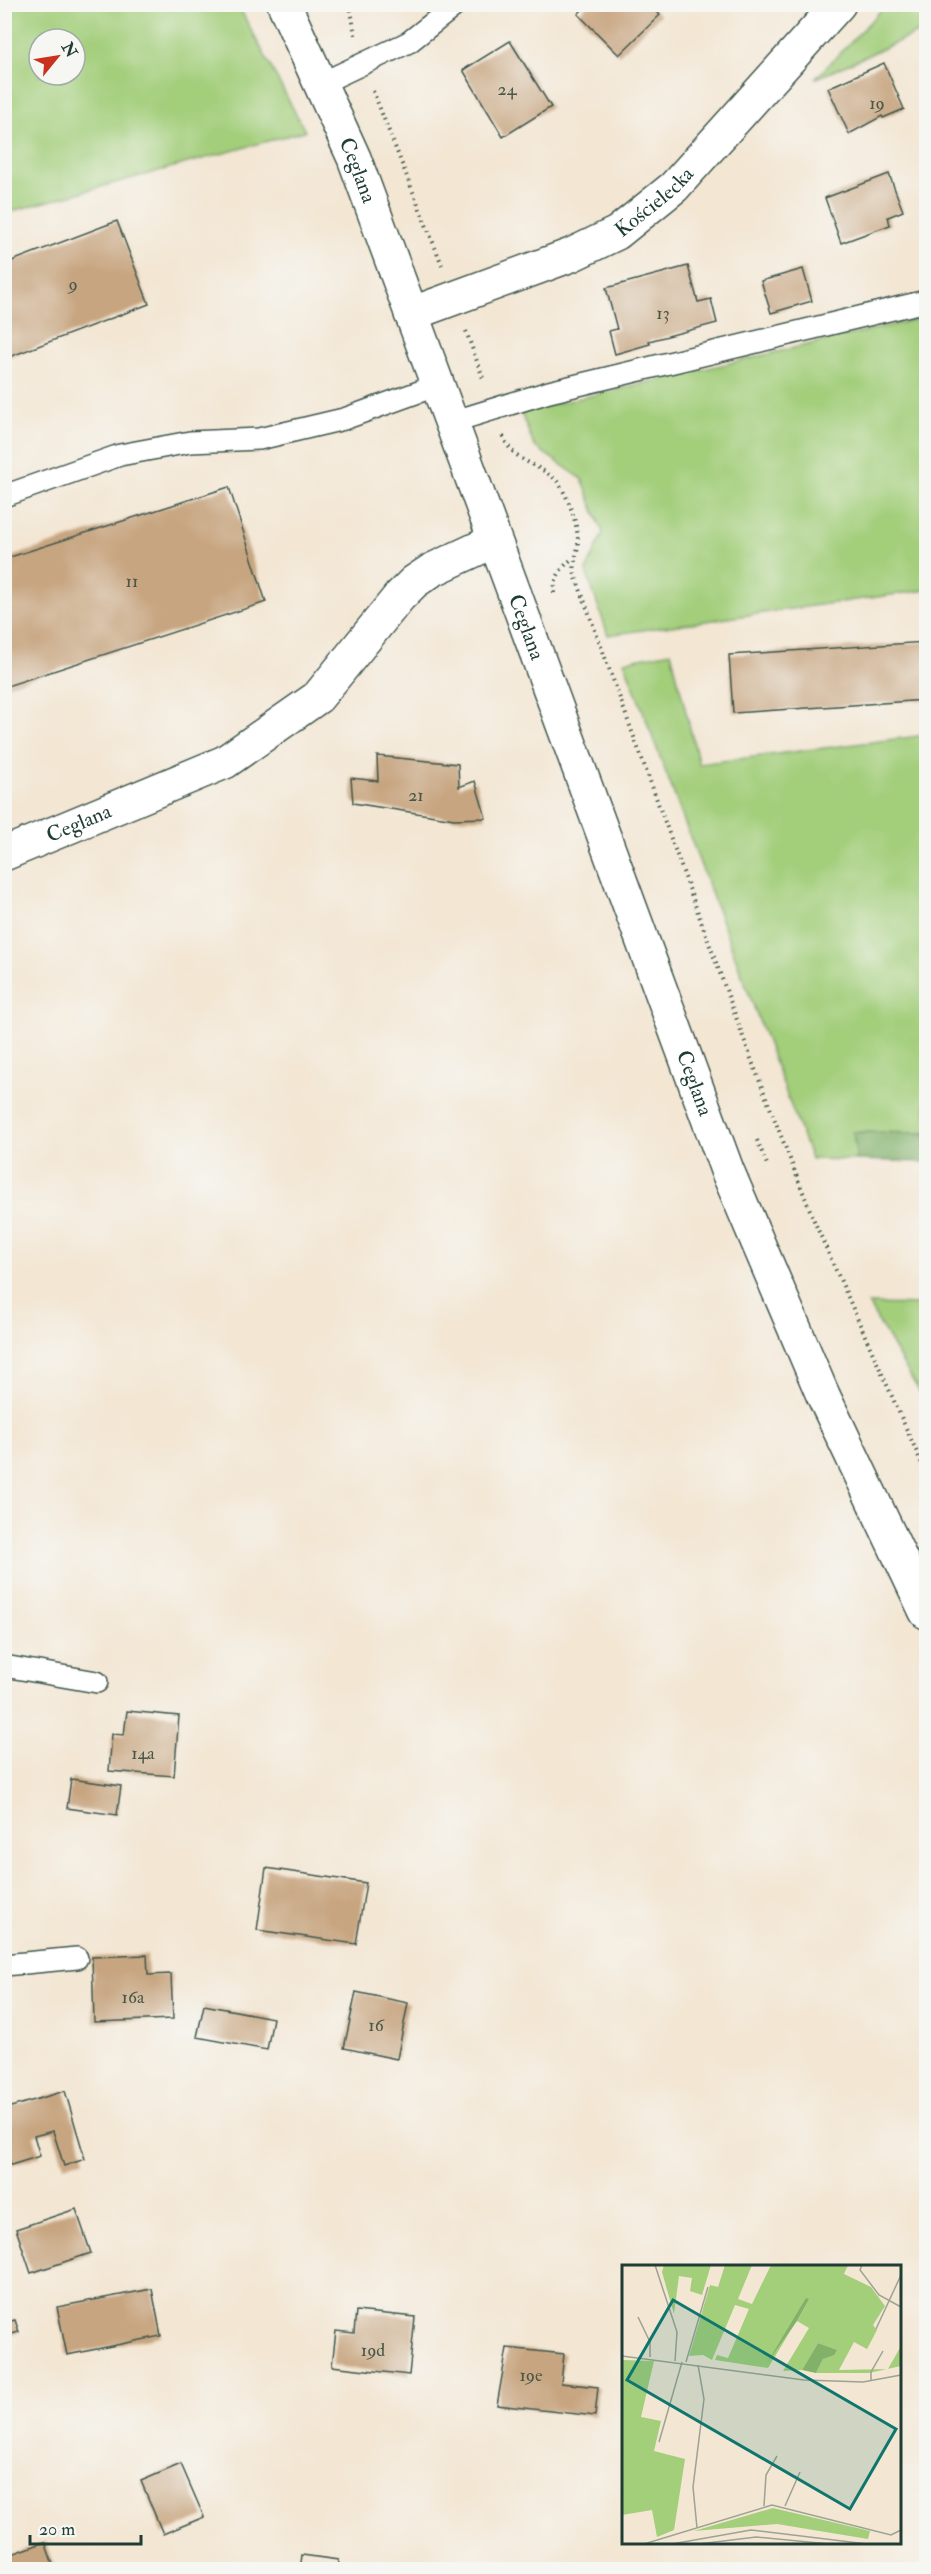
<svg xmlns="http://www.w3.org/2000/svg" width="931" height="2574" font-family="'IM FELL Double Pica',serif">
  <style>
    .green { fill: #a3ce7a; stroke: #618657; stroke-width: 1.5; fill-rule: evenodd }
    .forest { fill: #82b16a; stroke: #50774f; stroke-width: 1.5 }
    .building { fill: #c7a580 }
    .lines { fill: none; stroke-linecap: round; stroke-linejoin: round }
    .service-casing { stroke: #3f564c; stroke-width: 24 }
    .minor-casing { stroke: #3f564c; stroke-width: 36 }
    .tertiary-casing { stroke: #3f564c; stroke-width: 36 }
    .path { stroke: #3f564c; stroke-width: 4; stroke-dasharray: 1.5 4.5; stroke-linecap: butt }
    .service { stroke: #fff; stroke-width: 21 }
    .minor { stroke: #fff; stroke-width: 33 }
    .tertiary { stroke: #fff; stroke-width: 33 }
    .labels { text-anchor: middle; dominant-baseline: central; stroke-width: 6; stroke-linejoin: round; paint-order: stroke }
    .number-label { font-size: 18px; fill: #495747 }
    .street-label { font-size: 21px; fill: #1f3d34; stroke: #f6f6f2 }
    .inset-road { fill: none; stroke: #9ea293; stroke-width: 1.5 }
    .view { fill: #0f766e; fill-opacity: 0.15; stroke: #0f766e; stroke-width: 3 }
    .inset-edge { fill: none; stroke: #1f3d34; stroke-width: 3 }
  </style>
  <rect width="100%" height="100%" fill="#f6f6f2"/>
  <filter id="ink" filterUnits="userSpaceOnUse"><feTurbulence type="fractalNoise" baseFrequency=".0167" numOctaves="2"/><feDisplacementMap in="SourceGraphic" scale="12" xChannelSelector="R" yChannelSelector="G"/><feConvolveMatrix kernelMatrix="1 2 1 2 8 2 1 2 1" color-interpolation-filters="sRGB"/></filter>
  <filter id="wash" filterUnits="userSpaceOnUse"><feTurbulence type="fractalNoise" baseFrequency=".008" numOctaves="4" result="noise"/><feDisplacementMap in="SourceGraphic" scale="24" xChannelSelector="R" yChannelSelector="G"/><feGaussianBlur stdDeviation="1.35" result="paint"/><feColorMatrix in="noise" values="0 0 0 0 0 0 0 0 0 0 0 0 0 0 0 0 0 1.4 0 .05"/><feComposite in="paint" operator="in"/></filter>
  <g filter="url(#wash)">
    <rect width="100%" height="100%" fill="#f3e6d3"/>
    <g class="green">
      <path d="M5,4L238,5L305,131L5,213ZM39,39H75V75H39Z"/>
      <polygon points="886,5 926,5 926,29 815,79"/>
      <polygon points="926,317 926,590 608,635 586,571 603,533 582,479 534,446 521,412"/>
      <polygon points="671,652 699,764 926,735 926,1133 853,1132 857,1160 811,1159 624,661"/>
      <polygon points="868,1304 926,1305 926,1403"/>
    </g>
    <polygon class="forest" points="853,1132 926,1133 926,1162 857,1160"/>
    <g id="blocks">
      <g class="building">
        <polygon points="588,4 649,4 660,15 619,55 578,14"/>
        <polygon points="510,41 551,107 503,137 463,70"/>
        <polygon points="884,63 904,109 883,118 882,116 849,134 828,88"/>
        <polygon points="889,174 903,211 888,217 890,225 841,243 825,198"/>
        <polygon points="117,221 149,304 4,359 4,264"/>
        <polygon points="688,266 698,302 711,299 717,323 649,341 650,344 615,354 609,331 617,329 606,288"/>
        <polygon points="803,269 812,301 771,313 761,281"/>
        <polygon points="229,487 266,602 4,687 4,559"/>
        <polygon points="926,642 926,700 733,713 729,655"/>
        <polygon points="377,756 458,764 459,787 475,781 486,818 454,819 353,803 351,778 378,781"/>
        <polygon points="127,1711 179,1716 174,1776 109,1771 112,1734 124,1735"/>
        <polygon points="71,1779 121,1786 117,1815 67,1808"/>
        <polygon points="266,1868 366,1883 356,1944 257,1930"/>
        <polygon points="147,1955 148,1975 171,1974 173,2019 94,2022 92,1957"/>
        <polygon points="356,1992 408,2003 397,2059 344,2048"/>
        <polygon points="204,2005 273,2018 267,2050 197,2037"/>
        <polygon points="65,2091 85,2159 64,2166 53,2131 34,2136 40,2156 11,2165 4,2144 4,2109"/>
        <polygon points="76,2209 91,2253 31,2273 16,2229"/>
        <polygon points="152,2289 161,2336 67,2355 57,2307"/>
        <polygon points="356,2311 415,2317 409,2375 332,2366 336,2331 354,2333"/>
        <polygon points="15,2320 19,2332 4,2336 4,2323"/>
        <polygon points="4,2346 9,2359 4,2360"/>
        <polygon points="507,2348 564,2354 561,2383 598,2387 595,2416 497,2405"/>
        <polygon points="181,2464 204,2517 163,2534 141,2481"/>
        <polygon points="45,2542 55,2570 4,2570 4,2557"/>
        <polygon points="302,2555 338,2560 337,2570 300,2570"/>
      </g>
    </g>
  </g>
  <g filter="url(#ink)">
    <use href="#blocks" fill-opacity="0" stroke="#3f564c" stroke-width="1.5"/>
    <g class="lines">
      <defs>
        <g id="service">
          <polyline points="322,83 409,42 457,4"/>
          <polyline points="452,422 549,392 926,301"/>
          <polyline points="4,496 120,455 190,442 259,439 344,419 438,385"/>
          <polyline points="4,1666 97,1682"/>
          <polyline points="4,1965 77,1958"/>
        </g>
        <g id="minor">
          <path id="s1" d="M411,314L571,255L617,233L674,187L839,4"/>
          <path id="s2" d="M4,854L225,762L318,697L399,597L414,582L432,570L494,541"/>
        </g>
        <g id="tertiary">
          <path id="s3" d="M284,4L354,158L727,1170L822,1393L926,1612"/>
        </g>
      </defs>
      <use href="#service" class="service-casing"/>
      <use href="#minor" class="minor-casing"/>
      <use href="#tertiary" class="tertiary-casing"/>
      <g class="path">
        <polyline points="350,4 355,35"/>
        <polyline points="373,91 442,265"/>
        <polyline points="466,331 484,381"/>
        <path d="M503,436C512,461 537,463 555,479C567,491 579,527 578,544C577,557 573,559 575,575L753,1064L815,1223L926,1473"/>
        <path d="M554,593C554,578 561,568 572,559"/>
        <polyline points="757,1140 768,1167"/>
      </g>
      <use href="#service" class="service"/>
      <use href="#minor" class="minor"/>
      <use href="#tertiary" class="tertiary"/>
    </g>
  </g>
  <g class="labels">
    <g class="number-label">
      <text x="507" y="89">24</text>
      <text x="877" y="103">19</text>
      <text x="73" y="284">9</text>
      <text x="663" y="313">13</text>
      <text x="132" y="581">11</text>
      <text x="416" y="795">21</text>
      <text x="143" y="1753">14a</text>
      <text x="133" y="1997">16a</text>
      <text x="376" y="2025">16</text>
      <text x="373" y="2350">19d</text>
      <text x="531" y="2375">19e</text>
    </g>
    <g class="street-label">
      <text stroke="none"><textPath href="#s3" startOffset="182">Ceglana</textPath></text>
      <text stroke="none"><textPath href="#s1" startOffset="270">Kościelecka</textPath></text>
      <text stroke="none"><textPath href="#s3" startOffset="669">Ceglana</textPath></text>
      <text stroke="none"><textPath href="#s2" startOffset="81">Ceglana</textPath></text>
      <text stroke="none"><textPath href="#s3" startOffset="1155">Ceglana</textPath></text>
    </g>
  </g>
  <g transform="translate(622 2265)">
    <rect width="279" height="279" fill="#f3e6d3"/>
    <path d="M42,0H89L80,30L68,26L70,13L57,11L52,49L40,7ZM103,0H130L116,34L130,39L149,0H226L222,9L249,22L263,41L251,60L255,65L245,84L232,77L217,105L266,104L279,81V101L247,108H194L201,94L214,85L196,78L180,105L161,106L187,63L175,56L187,35L146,103L93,95L95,90L106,93L127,44L113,40L90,95L81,90L67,91L88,20L96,22ZM0,95L32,96L19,152L39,156L32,186L63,194L52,265L35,272L30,245L0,250ZM151,243L248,266L246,274L155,259L72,266Z" fill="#a3ce7a"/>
    <path d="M184,33L187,34L175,56L145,98ZM196,78L215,85L212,90L201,94L194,108L180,105Z" fill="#82b16a"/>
    <path class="inset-road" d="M33,0L55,67L53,96M240,0L238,5L257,30L279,42M16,52L28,77V92M254,64L279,10M0,91L182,115L241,117L279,110M64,97L86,22M249,116V107L261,86M37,177L60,97M142,241L144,210L155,191M163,241L178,207M75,263L71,222L82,134L76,100M22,279L150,240L269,270L279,265M50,279L129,265L245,279M77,279L134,272L207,279"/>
    <path class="view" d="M51,35L274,164L228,244L5,115Z"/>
    <rect width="279" height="279" class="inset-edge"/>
  </g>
  <rect width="931" height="2574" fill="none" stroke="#f6f6f2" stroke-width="24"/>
  <g transform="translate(57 57) rotate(60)"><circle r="28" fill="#f6f6f2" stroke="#a0aca6" stroke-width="1.5"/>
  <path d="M0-4.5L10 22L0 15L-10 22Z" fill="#c8321e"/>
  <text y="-9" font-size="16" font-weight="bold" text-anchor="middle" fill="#1f3d34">N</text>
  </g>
  <path d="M30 2535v9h111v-9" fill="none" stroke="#1f3d34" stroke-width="3"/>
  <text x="39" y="2535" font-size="18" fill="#1f3d34" stroke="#f6f6f2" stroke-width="4.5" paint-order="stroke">20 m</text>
</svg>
